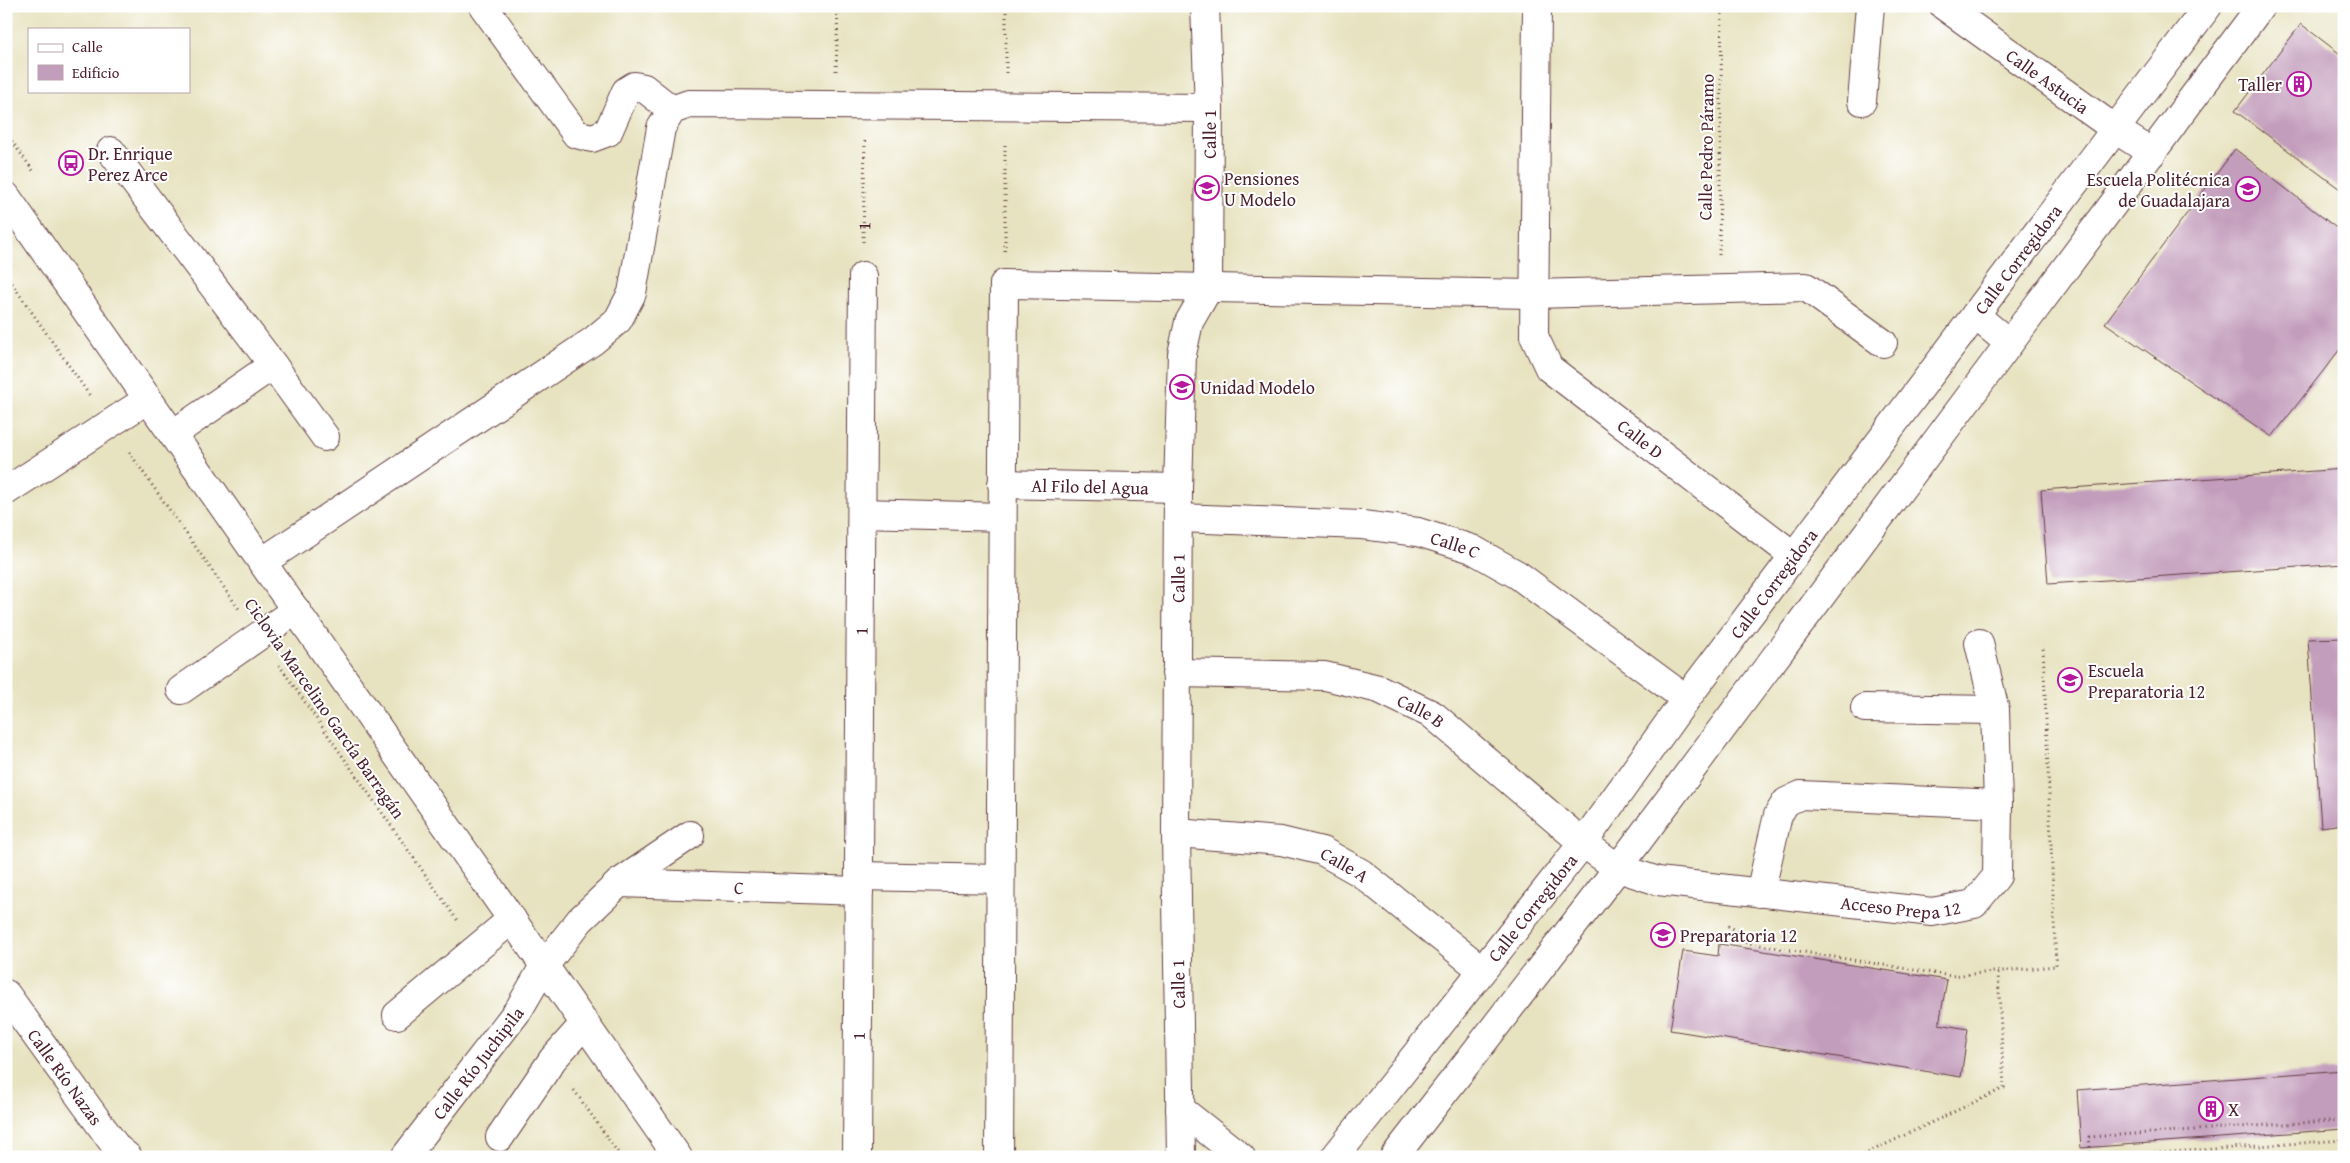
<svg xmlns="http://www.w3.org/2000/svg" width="2350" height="1163" font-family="'Gentium Book Plus',serif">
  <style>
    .building { fill: #c39dbc }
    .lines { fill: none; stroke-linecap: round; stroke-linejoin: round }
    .minor-casing { stroke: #623c41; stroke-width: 30 }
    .major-casing { stroke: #623c41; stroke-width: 30 }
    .path { stroke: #623c41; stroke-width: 3; stroke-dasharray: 1 4; stroke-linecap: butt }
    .minor { stroke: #fff; stroke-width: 28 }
    .major { stroke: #fff; stroke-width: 28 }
    .labels { text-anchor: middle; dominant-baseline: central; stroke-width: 4; stroke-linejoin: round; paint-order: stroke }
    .street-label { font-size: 18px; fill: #4a1f2b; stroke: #fff }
    .poi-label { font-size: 18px; fill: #4a1f2b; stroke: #fff; text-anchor: start }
  </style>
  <rect width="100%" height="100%" fill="#fff"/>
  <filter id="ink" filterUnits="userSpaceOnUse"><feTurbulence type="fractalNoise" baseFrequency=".02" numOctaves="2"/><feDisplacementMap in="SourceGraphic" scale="10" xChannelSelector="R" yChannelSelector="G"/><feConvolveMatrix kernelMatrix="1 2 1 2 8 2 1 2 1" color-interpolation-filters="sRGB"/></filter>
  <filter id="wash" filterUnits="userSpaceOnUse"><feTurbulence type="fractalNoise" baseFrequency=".0096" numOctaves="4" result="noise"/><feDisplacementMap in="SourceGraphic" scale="20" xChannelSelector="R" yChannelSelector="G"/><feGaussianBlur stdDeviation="1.12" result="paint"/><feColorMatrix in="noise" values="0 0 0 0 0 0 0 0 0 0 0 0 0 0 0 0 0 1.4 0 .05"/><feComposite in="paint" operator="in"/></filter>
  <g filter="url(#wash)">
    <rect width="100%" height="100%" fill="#e7e2bf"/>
    <g id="blocks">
      <g class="building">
        <polygon points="2301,24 2344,57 2344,192 2235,111"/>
        <polygon points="2235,149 2344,234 2344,344 2272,437 2105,323"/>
        <polygon points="2344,469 2344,564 2048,584 2041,490"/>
        <polygon points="2344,638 2344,824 2321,827 2308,639"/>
        <polygon points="1719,944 1947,980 1939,1024 1968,1029 1961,1077 1670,1030 1683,951 1718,956"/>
        <polygon points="2344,1070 2344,1129 2081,1148 2077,1090"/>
      </g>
    </g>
  </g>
  <g filter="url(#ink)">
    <use href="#blocks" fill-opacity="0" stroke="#623c41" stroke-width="1"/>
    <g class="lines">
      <defs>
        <g id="minor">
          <polyline points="483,6 576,134 592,138 608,132 626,91 634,86 644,88 672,110"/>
          <path id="s2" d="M1537,6L1534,336L1549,368L1794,556"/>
          <path id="s3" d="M1944,6L2115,129L2152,153"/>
          <polyline points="1862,101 1870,6"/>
          <polyline points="111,151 273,365 173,434"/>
          <polyline points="1975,315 2009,343"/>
          <polyline points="273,365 325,437"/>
          <path id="s4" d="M1002,484L1178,488"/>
          <polyline points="6,491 148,399"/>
          <polyline points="862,513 1002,517"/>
          <path id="s5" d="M1178,518L1362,525L1418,532L1472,549L1518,575L1686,699"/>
          <polyline points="262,562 593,341 618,320 632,293 661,128 672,110 689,104 1209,108"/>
          <path id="s6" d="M1176,673L1325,676L1379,689L1433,715L1583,843L1618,868L1658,881L1932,912L1974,904L1997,876L1998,804L1995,710L1979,643"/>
          <polyline points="181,690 296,610"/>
          <polyline points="1865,708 1995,710"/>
          <path id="s7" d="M1176,833L1281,841L1322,851L1361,873L1482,970"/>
          <polyline points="859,876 1000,879"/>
          <path id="s8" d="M619,883L859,891"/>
          <polyline points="1760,893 1778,815 1786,802 1801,795 1998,804"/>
          <path id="s9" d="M6,994L117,1148L128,1157"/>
          <polyline points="397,1015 512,919"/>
          <polyline points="1180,1109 1241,1157"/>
          <polyline points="500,1137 553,1059 585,1023"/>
          <path id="s10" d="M405,1157L519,1009L544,966L580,920L619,883L690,835"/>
          <path id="s11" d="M857,1157L863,276"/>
          <polyline points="999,1157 1004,284 1533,294 1806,287 1883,343"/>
          <path id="s12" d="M1181,1157L1176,833L1178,488L1182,354L1189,322L1208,289L1209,108L1205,6"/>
          <path id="s13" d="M1335,1157L1583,843L1686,699L2208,6"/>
          <polyline points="1394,1157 1618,868 2261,6"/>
        </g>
        <polyline id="major" points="6,196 678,1157"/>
      </defs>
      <use href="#minor" class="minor-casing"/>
      <use href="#major" class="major-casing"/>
      <g class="path">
        <polyline points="6,12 10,6"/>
        <polyline points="836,71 838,6"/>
        <polyline points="1006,73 1006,6"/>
        <polyline points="6,133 34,172"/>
        <path id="s1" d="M863,242L865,141"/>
        <polyline points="1005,251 1005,142"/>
        <polyline points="1719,255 1722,6"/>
        <polyline points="6,275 90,396"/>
        <polyline points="129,452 239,609"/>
        <polyline points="279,665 457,920"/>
        <polyline points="1728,926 1737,931 1736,941 1951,976 2056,966 2043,645"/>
        <polyline points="574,1090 621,1157"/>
        <polyline points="1859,1157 2004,1088 1998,972"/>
        <polyline points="2091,1157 2089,1137 2344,1120"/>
        <polyline points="2100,1157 2344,1140"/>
      </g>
      <use href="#minor" class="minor"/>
      <use href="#major" class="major"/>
    </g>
  </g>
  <defs>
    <symbol id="building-ring" viewBox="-11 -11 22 22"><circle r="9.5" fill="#fff" stroke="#b5179e" stroke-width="1.5"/><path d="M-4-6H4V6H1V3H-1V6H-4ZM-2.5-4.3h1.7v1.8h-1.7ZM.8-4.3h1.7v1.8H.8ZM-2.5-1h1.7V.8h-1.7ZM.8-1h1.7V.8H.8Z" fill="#b5179e"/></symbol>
    <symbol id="bus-ring" viewBox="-11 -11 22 22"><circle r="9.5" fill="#fff" stroke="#b5179e" stroke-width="1.5"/><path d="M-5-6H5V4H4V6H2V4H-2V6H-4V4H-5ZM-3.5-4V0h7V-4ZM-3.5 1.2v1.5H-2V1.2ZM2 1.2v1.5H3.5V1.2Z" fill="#b5179e"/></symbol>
    <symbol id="school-ring" viewBox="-11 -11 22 22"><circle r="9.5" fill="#fff" stroke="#b5179e" stroke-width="1.5"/><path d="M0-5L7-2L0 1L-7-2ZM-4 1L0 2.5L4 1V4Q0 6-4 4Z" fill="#b5179e"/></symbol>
    <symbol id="university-ring" viewBox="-11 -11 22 22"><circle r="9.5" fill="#fff" stroke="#b5179e" stroke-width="1.5"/><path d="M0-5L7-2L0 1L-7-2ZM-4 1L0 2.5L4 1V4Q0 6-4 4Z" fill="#b5179e"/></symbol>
  </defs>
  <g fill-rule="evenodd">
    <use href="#building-ring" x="2285" y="70" width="28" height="28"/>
    <use href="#bus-ring" x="57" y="149" width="28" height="28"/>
    <use href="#school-ring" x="1193" y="174" width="28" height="28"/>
    <use href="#university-ring" x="2234" y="175" width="28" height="28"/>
    <use href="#school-ring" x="1168" y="373" width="28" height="28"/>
    <use href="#university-ring" x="2056" y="666" width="28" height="28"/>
    <use href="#university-ring" x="1649" y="921" width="28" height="28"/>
    <use href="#building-ring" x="2197" y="1095" width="28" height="28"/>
  </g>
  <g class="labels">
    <g class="street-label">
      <text stroke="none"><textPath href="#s3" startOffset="128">Calle Astucia</textPath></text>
      <text stroke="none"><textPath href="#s12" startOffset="1029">Calle 1</textPath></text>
      <text transform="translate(1706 147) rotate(-89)">Calle Pedro Páramo</text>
      <text stroke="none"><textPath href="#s1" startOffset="16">1</textPath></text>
      <text stroke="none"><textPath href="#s13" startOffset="1128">Calle Corregidora</textPath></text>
      <text stroke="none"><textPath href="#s2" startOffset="481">Calle D</textPath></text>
      <text stroke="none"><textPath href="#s4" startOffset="88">Al Filo del Agua</textPath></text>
      <text stroke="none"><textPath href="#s5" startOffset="280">Calle C</textPath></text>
      <text stroke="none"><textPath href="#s12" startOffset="579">Calle 1</textPath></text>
      <text stroke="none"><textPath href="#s13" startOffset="722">Calle Corregidora</textPath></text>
      <text stroke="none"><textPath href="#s11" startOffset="526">1</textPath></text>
      <text transform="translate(325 708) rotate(55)">Ciclovia Marcelino García Barragán</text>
      <text stroke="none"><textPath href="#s6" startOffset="252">Calle B</textPath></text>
      <text stroke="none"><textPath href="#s7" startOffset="174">Calle A</textPath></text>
      <text stroke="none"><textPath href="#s8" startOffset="120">C</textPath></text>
      <text stroke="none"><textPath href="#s6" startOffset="791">Acceso Prepa 12</textPath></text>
      <text stroke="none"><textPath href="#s13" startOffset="318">Calle Corregidora</textPath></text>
      <text transform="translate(1178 984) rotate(-91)">Calle 1</text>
      <text stroke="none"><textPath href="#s11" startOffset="121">1</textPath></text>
      <text stroke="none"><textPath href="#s10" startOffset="119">Calle Río Juchipila</textPath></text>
      <text stroke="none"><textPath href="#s9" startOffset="102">Calle Río Nazas</textPath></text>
    </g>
    <g class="poi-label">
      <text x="2282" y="84" text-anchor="end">Taller</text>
      <text x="88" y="153">Dr. Enrique<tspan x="88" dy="21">Perez Arce</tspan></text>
      <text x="1224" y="178">Pensiones<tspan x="1224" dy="21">U Modelo</tspan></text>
      <text x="2230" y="179" text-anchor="end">Escuela Politécnica<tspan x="2230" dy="21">de Guadalajara</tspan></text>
      <text x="1200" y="387">Unidad Modelo</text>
      <text x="2088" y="670">Escuela<tspan x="2088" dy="21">Preparatoria 12</tspan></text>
      <text x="1680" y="935">Preparatoria 12</text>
      <text x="2228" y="1109">X</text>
    </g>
  </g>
  <rect width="2350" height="1163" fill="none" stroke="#fff" stroke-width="25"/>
  <rect x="28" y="28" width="162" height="65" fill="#ffffff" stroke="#b7a5aa"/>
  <rect x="38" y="44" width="25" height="8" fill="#ffffff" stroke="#b7a5aa"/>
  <text x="72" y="52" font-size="15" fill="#4a1f2b">Calle</text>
  <rect x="38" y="65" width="25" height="15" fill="#c39dbc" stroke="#b7a5aa"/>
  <text x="72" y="78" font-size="15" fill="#4a1f2b">Edificio</text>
</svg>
